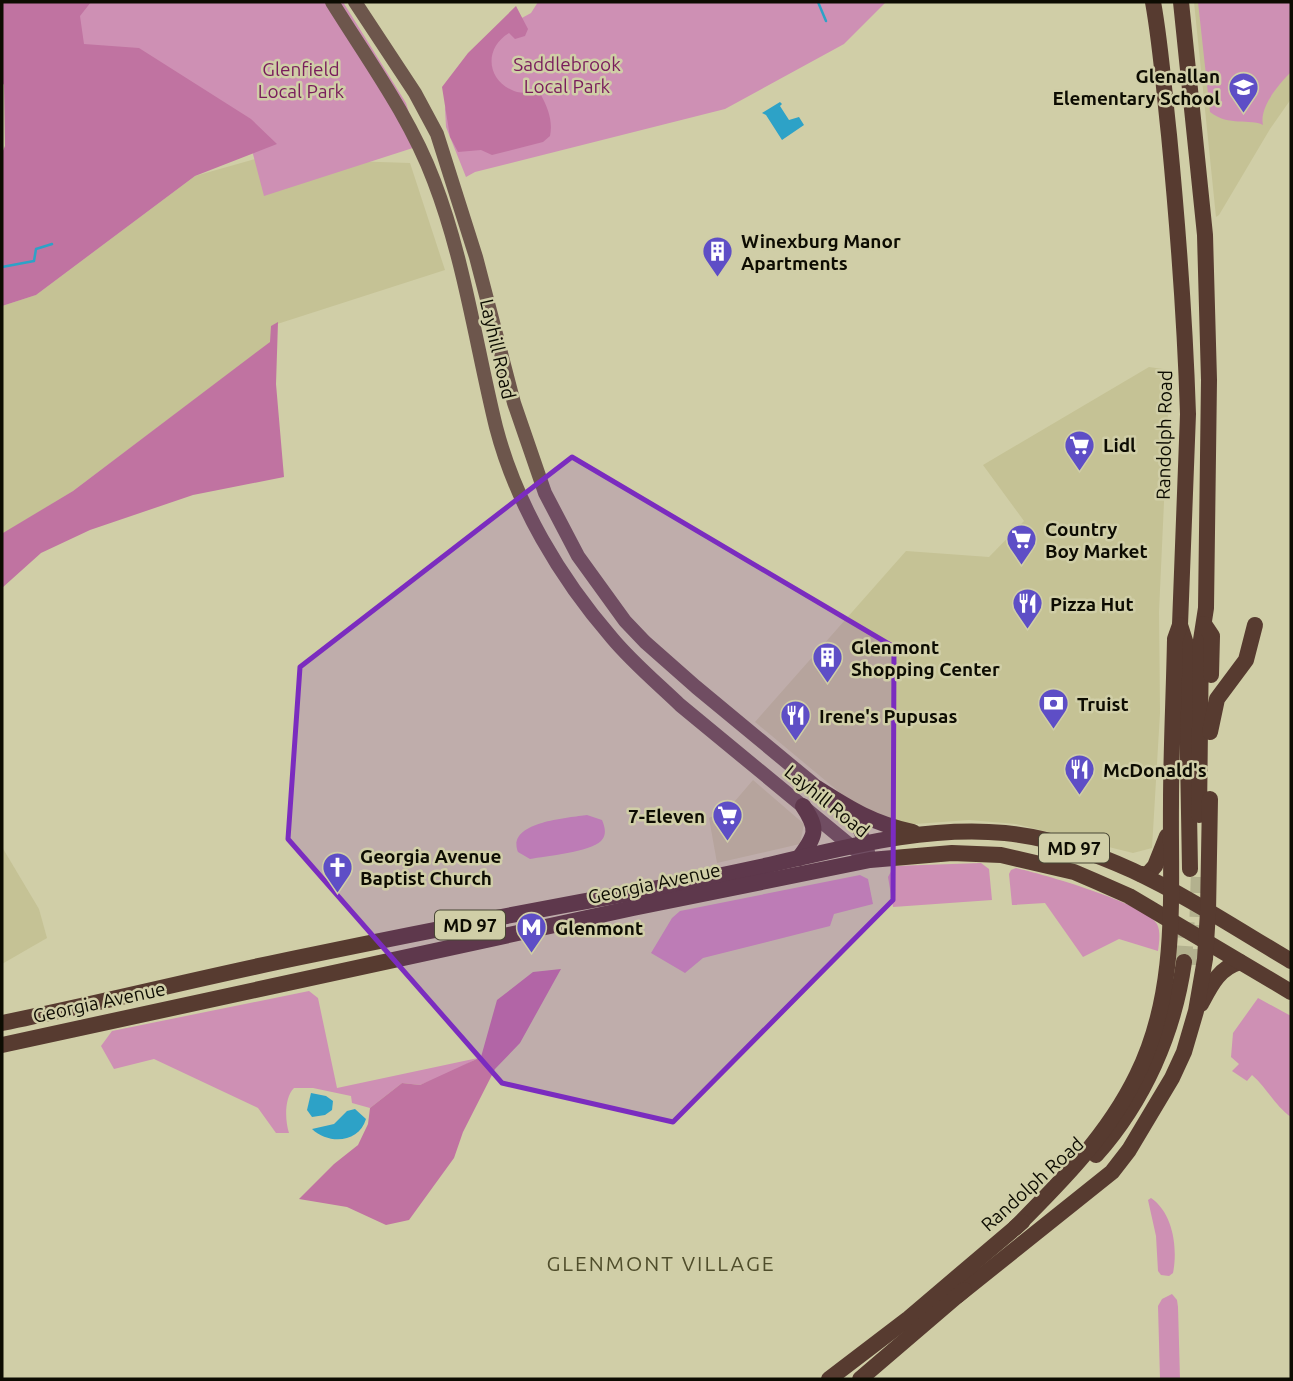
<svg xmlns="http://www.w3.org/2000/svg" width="1293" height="1381" font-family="Ubuntu,sans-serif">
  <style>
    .built { fill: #c5c295 }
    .green { fill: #ce90b4 }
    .forest { fill: #c073a1 }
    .water { fill: #2da2c7 }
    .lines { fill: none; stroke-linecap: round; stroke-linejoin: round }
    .stream { stroke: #2da2c7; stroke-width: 2.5 }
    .primary-tunnel { stroke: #b3b18e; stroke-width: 16; stroke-dasharray: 16 8; stroke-linecap: butt }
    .secondary { stroke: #6d564c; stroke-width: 14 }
    .primary { stroke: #573b30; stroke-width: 16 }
    .marked { fill: #7b2cbf; fill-opacity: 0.2; stroke: #7b2cbf; stroke-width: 5; stroke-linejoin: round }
    .labels { text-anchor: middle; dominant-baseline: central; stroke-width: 5; stroke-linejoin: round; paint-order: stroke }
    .shield { fill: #d0cea7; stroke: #484634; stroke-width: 2 }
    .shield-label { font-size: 18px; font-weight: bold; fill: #0d0c02 }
    .park-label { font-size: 19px; fill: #791c5b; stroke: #d0cea7 }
    .poi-label { font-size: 19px; font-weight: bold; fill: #0d0c02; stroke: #d0cea7; text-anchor: start }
    .street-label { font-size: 19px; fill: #0d0c02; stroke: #d0cea7 }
    .neighbourhood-label { font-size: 21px; letter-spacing: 2px; fill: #4f4d2b; stroke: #d0cea7 }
  </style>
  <rect width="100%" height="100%" fill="#d0cea7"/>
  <g class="built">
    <polygon points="1194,2 1291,2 1291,99 1270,129 1219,215 1216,217"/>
    <polygon points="259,158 410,163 445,270 271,326 271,342 73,491 4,533 2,537 2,306 36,295 195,176"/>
    <polygon points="1149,367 1170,370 1159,612 1160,713 1152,848 1133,853 1016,824 969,820 902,825 850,801 755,722 906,551 989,557 1024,521 983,465"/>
    <polygon points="753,780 804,824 800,844 717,863 709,818 729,808"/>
    <polygon points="2,847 39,909 47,938 2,964"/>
  </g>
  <g class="green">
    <polygon points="2,2 343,2 406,103 419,146 264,196 249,139 15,64 2,85"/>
    <polygon points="538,2 886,2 844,44 725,109 475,172 466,177 446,127 445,109 452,82 520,19 531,13"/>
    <path d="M1198,2H1291V72C1279,84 1259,107 1263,125C1250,118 1229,127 1210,112Z"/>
    <path d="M587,815L602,820C605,827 607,835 601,841C590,852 546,856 530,859L518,852C506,822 567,818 587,815Z"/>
    <polygon points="981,863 989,869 992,900 893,907 888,877 894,866"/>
    <path d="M1016,868C1042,874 1145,903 1157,924C1161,932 1159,943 1158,951L1119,939L1083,957L1045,903L1012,905L1009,874L1011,870Z"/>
    <polygon points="860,875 868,879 873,904 834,914 830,926 703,958 685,973 651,953 672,918 680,911"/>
    <path d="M309,991L318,998L337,1088L478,1058L450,1073L420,1085L402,1083L370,1108L352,1103L351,1096L313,1088H294C284,1098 285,1121 289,1133H276L258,1108L154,1059L114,1069L101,1046L112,1031Z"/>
    <path d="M1258,998L1291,1016V1117C1275,1106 1267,1088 1252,1075L1247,1081L1232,1071L1239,1064L1231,1057L1233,1033Z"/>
    <path d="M1151,1198C1173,1213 1178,1248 1173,1273L1169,1276L1161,1275L1158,1271L1156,1236L1148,1200Z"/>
    <polygon points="1172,1294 1177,1300 1178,1307 1180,1379 1160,1379 1158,1306 1162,1299"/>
  </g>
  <g class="forest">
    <polygon points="2,2 91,2 80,16 84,44 139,48 251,119 277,144 195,176 36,295 2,306 2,153 5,146 4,85 2,82"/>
    <path d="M516,6L528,29L525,36L515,39L509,33C484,48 486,80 514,91C522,94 532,92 541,95C548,108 553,121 550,136L543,142L492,155L481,150L458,152L450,137L442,87L468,53Z"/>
    <polygon points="278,322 276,384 284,477 193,495 90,530 41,553 2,588 3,533 73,491 270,342 271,326"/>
    <polygon points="561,969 520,1043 495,1069 463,1132 454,1158 409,1220 386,1225 347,1207 299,1199 334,1164 358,1145 368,1124 370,1108 402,1083 420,1085 481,1057 497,1000 533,972"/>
  </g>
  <g class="water">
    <polygon points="780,102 782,104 780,106 789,120 799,117 804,125 782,140 766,115 762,113"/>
    <polygon points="311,1093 326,1096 333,1101 332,1110 325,1115 312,1117 307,1110"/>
    <path d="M355,1109L366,1119C359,1143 329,1145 312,1129L334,1124L347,1111Z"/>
  </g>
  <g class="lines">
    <g class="stream">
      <polyline points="818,2 826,21"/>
      <polyline points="2,267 34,261 36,249 52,244"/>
    </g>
    <g class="primary-tunnel">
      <polyline points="1184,962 1187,917"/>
      <polyline points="1196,965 1199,870"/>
    </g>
    <g class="secondary">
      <path d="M332,2C368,60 410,117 434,181C464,259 476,345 496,427C516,504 560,578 612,638C632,662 657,683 680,705L857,851"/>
      <polyline points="355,2 415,93 437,134 476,257 514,403 545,493 578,556 625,621 645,642 696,687 812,783 858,825 868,852"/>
    </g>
    <g class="primary">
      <path d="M1153,2C1161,46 1164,91 1169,135C1178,228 1185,321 1188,414L1180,625L1186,644L1190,869"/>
      <polyline points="1181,2 1205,235 1209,380 1206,608 1201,640 1199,815"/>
      <polyline points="1204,624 1212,636 1211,675"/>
      <polyline points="1210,732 1217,699 1246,660 1255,625"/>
      <path d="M817,788C850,809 874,824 913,832"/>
      <path d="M799,858C816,835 819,830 803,806"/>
      <polyline points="1141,874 1147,875 1155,866 1167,836"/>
      <path d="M1201,1004C1211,985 1219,968 1240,962"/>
      <path d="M2,1023C105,1002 207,976 311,955C422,932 535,910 647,890C685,883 723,875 760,867C840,849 922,825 1005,833C1112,844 1201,908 1291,961"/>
      <polyline points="2,1045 633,908 870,860 952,853 1001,855 1074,872 1095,881 1129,896 1291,992"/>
      <path d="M1096,1155C1144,1101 1174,1033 1184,962"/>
      <path d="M1015,1228C1061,1182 1108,1135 1137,1075C1179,990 1170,896 1171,804C1171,749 1174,694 1175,639L1180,625"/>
      <polyline points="957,1296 1112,1172 1129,1150 1172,1078 1184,1052 1196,1011 1205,959 1208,912 1210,799"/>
      <polyline points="829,1379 909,1318 1022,1222"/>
      <polyline points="860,1379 964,1290"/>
    </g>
  </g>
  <path class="marked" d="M572,457L894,647L893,900L673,1122L502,1083L288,839L300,667Z"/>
  <defs>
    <symbol id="school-pin" viewBox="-11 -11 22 30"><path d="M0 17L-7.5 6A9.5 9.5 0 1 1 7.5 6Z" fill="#5e4ec6" stroke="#d0cea7"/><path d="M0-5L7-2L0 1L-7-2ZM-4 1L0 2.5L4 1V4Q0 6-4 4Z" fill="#fff"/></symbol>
    <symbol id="building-pin" viewBox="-11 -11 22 30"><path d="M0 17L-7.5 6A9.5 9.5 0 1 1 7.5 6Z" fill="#5e4ec6" stroke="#d0cea7"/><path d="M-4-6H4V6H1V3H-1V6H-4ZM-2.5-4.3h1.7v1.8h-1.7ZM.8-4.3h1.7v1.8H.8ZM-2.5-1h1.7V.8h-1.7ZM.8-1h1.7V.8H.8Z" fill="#fff"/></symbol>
    <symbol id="supermarket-pin" viewBox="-11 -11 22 30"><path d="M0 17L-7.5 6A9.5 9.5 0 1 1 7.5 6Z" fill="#5e4ec6" stroke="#d0cea7"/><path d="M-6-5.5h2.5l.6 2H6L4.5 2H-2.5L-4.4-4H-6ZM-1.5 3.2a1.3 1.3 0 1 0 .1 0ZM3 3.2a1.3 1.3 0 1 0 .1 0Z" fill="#fff"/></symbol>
    <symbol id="restaurant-pin" viewBox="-11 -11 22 30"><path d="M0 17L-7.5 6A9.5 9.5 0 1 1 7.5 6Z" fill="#5e4ec6" stroke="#d0cea7"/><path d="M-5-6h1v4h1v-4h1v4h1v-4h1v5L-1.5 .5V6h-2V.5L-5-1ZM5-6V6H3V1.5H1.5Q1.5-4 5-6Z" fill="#fff"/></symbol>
    <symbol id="bank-pin" viewBox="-11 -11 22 30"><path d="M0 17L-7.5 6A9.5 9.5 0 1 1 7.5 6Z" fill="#5e4ec6" stroke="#d0cea7"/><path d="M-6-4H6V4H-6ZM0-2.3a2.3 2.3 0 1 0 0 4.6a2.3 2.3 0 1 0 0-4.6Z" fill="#fff"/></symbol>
    <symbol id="church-pin" viewBox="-11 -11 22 30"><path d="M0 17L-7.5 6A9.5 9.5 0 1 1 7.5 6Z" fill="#5e4ec6" stroke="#d0cea7"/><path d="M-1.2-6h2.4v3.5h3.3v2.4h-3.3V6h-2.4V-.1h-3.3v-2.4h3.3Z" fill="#fff"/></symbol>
    <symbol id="metro-pin" viewBox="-11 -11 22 30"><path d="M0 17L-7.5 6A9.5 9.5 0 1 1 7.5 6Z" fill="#5e4ec6" stroke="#d0cea7"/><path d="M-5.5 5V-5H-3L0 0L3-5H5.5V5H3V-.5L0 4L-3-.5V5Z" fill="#fff"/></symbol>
  </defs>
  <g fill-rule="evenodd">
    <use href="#school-pin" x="1226" y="70" width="35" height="47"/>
    <use href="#building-pin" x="700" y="234" width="35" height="47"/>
    <use href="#supermarket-pin" x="1062" y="428" width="35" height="47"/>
    <use href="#supermarket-pin" x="1004" y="522" width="35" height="47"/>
    <use href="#restaurant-pin" x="1010" y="586" width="35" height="47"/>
    <use href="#building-pin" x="810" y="640" width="35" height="47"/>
    <use href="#bank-pin" x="1036" y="686" width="35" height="47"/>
    <use href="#restaurant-pin" x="778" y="698" width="35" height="47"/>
    <use href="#restaurant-pin" x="1062" y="752" width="35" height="47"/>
    <use href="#supermarket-pin" x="710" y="798" width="35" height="47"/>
    <use href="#church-pin" x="320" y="850" width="35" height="47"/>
    <use href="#metro-pin" x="514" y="910" width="35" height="47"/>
  </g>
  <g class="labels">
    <g class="shield">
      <rect x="1039" y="833.5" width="70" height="29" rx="5"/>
      <rect x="435" y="910.5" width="70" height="29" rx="5"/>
    </g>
    <g class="shield-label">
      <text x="1074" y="848">MD 97</text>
      <text x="470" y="925">MD 97</text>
    </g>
    <g class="park-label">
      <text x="567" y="64">Saddlebrook<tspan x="567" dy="22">Local Park</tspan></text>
      <text x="301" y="69">Glenfield<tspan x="301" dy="22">Local Park</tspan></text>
    </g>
    <g class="poi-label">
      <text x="1220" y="76" text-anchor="end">Glenallan<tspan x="1220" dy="22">Elementary School</tspan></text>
      <text x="741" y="241">Winexburg Manor<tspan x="741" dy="22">Apartments</tspan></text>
      <text x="1103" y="445">Lidl</text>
      <text x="1045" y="529">Country<tspan x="1045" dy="22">Boy Market</tspan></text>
      <text x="1050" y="604">Pizza Hut</text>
      <text x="851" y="647">Glenmont<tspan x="851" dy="22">Shopping Center</tspan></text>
      <text x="1077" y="704">Truist</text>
      <text x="819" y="716">Irene's Pupusas</text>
      <text x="1103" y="770">McDonald's</text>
      <text x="705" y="816" text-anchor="end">7-Eleven</text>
      <text x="360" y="856">Georgia Avenue<tspan x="360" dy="22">Baptist Church</tspan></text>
      <text x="555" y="928">Glenmont</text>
    </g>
    <g class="street-label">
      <text transform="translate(498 349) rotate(77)">Layhill Road</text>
      <text transform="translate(1164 435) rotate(-89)">Randolph Road</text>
      <text transform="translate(827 801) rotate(39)">Layhill Road</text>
      <text transform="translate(654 883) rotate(-12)">Georgia Avenue</text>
      <text transform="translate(99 1002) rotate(-12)">Georgia Avenue</text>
      <text transform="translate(1032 1184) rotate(-42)">Randolph Road</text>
    </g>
    <g class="neighbourhood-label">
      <text x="661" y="1263">GLENMONT VILLAGE</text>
    </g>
  </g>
  <rect width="1293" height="1381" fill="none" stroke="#0d0c02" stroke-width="7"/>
</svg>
